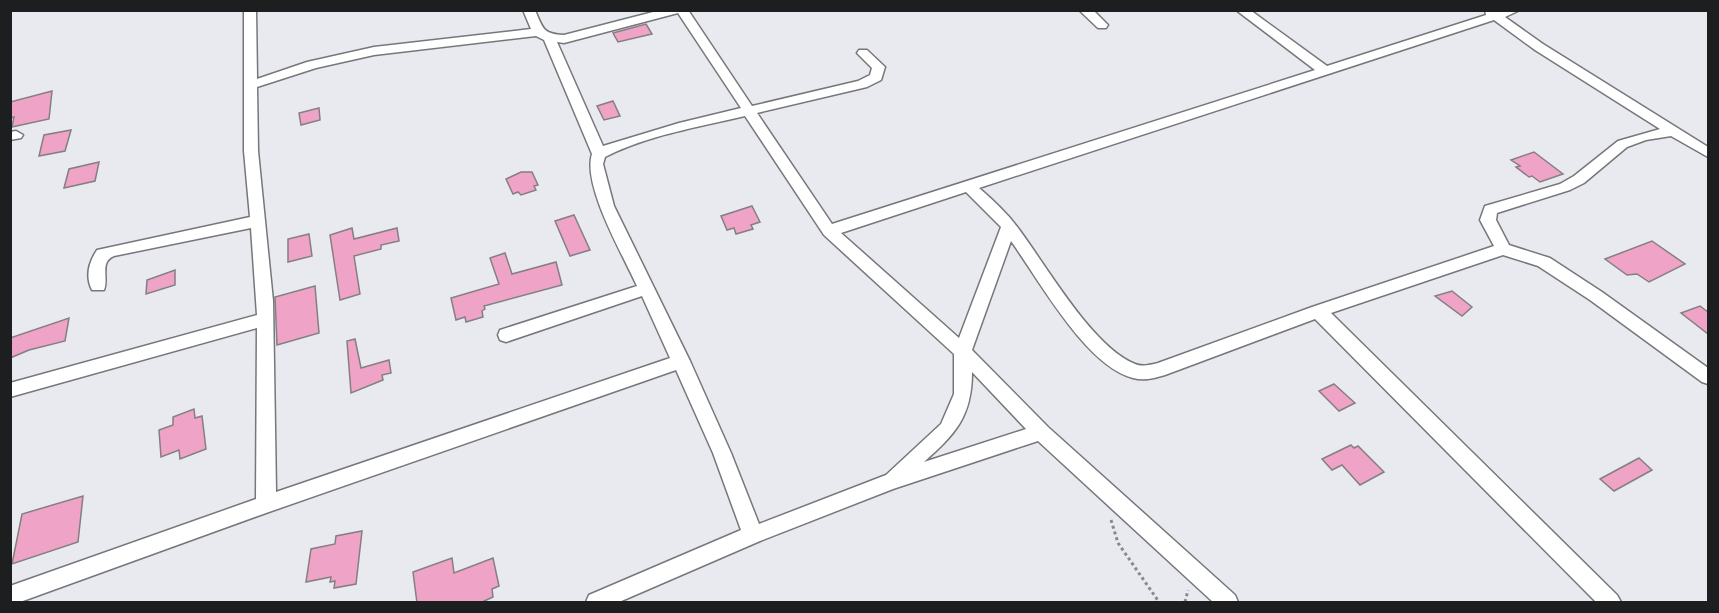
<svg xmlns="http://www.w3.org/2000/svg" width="1719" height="613" font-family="'Fira Sans Condensed',sans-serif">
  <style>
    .building { fill: #efa3c7; stroke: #847f81; stroke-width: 1.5 }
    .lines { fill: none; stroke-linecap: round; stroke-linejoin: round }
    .minor-casing { stroke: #76777b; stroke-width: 3 }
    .path { stroke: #88898d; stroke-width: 3; stroke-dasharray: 3 3; stroke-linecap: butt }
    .minor { fill: #fff; fill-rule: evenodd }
  </style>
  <rect width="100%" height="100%" fill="#e8eaef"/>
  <g class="building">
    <polygon points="646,24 652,34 618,42 613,33"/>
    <polygon points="52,91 49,119 12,127 14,117 10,118 10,102"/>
    <polygon points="613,101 620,116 604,120 597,106"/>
    <polygon points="319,108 320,120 301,125 299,113"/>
    <polygon points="71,130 65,151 39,156 44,135"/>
    <polygon points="1534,152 1563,174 1540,182 1532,176 1529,177 1516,167 1520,166 1511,160"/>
    <polygon points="99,162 95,181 64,188 69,169"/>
    <polygon points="521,172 532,172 538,185 534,186 536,190 521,195 518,192 513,194 506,179"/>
    <polygon points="752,206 760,222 751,225 753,229 736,234 734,228 727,230 721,216"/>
    <polygon points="574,215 590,250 570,256 555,221"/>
    <polygon points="352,228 354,239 397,228 399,241 381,245 381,249 354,256 360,294 340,300 330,235"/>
    <polygon points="309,234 312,256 288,262 288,239"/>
    <polygon points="1652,241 1685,264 1649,282 1637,274 1627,275 1605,259"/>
    <polygon points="505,253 512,274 556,262 562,285 484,306 485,309 482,311 483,317 466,322 465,317 456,320 451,298 499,284 490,258"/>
    <polygon points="175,270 175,285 146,294 147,280"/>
    <polygon points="315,286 319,333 277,345 275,297"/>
    <polygon points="1452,291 1472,307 1462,316 1435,296"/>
    <polygon points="1700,306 1708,312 1708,334 1681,313"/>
    <polygon points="69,318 65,341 29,350 10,358 10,338"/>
    <polygon points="355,339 361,368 389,360 391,373 382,375 383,380 351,393 347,341"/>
    <polygon points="1334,384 1355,403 1339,411 1319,391"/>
    <polygon points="194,409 195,418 202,416 206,449 180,459 179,450 161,457 159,430 173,425 173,417"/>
    <polygon points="1351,445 1354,448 1358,446 1384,472 1360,485 1342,465 1332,470 1322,459"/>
    <polygon points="1639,458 1652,470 1614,491 1600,479"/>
    <polygon points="83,496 78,542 12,564 22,514"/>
    <polygon points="362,531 356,584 334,588 335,581 330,582 331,577 306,582 311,549 335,544 336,536"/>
    <polygon points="452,558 454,573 493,558 499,586 492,589 493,597 480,603 417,603 413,572"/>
  </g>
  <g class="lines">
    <defs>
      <g id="minor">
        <path d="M244,10H256L257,79L307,62L374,47L531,29L523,10H535C543,29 543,34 564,35L661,10H688L752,106L858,81L870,75L872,68L857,53L859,50H867L885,67L881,80L867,87L757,113L832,224L1315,70L1236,10H1250L1327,66L1486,15L1485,10H1520L1505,17L1543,44L1708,147V157L1671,136L1646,140L1627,147L1584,183L1570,190L1497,213L1496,220L1509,245L1550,258L1602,292L1708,368V384L1702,382L1590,300L1538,266L1503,255L1331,313L1617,595L1621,602H1596L1315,319L1165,375C1155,378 1144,381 1133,378C1086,366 1039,280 1011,241L972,350L1048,427L1235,595L1238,602H1213L1038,441L893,489L760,541L619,602H586L589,595L741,530L713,453L676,370L266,513L20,602H10V586L256,499L257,328L10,397V383L257,315L251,228L114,256C99,262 109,278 104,290H92C85,276 89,262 97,250L250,217L244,151ZM678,13L741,108L679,123L603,146L557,42L564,43ZM1494,20L1535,50L1660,129L1618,141L1574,176L1560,184L1485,206L1480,220L1494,246L1312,307L1158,363C1150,365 1142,367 1135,364C1092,347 1046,265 1018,228C1007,213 993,200 979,188ZM536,36L544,40L592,154C582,185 623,255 637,286L500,330L498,335L500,340L506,342L642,296L670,358L276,492L273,301L258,151L257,87L316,68L374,55ZM745,116L824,235L954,354V394L941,424L886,475L759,524L731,453L690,361L614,206L603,164L605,157C648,135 699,127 745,116ZM966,192L1001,227L959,338L841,233ZM972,372L1026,429L924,462C955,434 972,417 972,372Z"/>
        <polygon points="1079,10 1093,10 1108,25 1106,28 1098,28"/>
        <polygon points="16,131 23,135 21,138 10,140 10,132"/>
      </g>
    </defs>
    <use href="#minor" class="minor-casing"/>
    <g class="path">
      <polyline points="1111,520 1118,543 1159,602"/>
      <polyline points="1185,602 1188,590"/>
    </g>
    <use href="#minor" class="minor"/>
  </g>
  <rect width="1719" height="613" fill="none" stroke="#1d1e20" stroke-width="24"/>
</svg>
